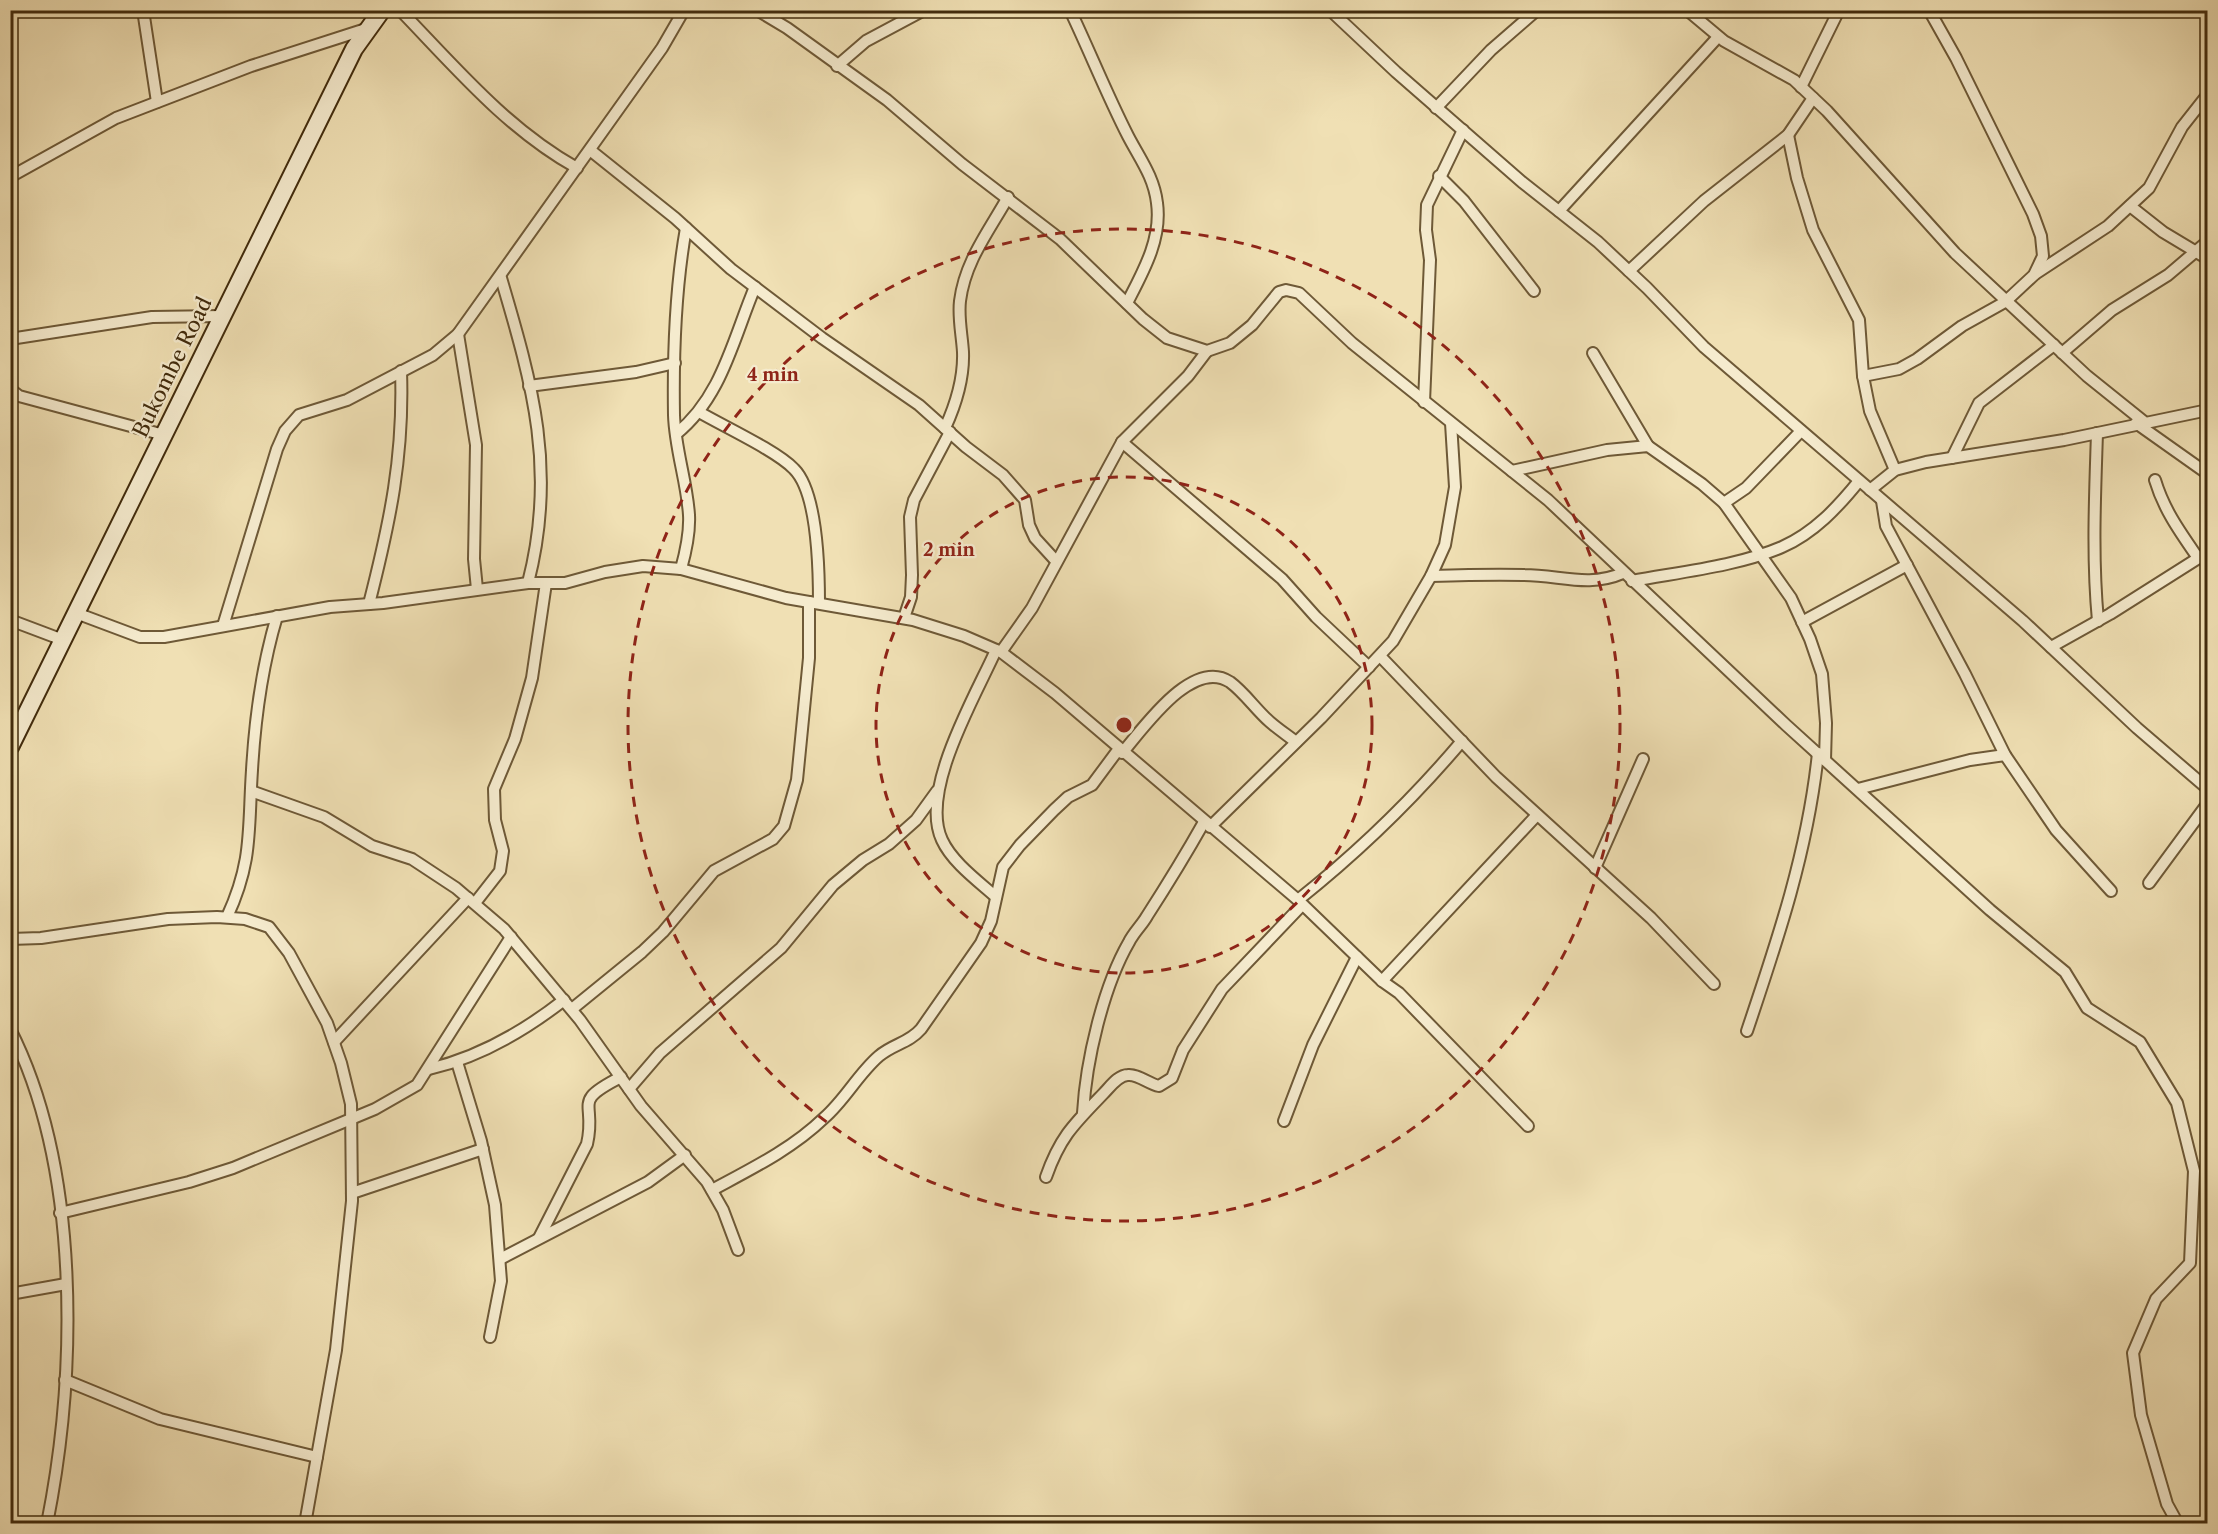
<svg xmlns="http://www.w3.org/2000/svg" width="2218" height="1534" font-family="'Libre Caslon Text',serif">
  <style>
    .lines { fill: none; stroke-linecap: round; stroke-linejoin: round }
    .street-casing { stroke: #6e5937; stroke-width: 14 }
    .secondary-casing { stroke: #422c0d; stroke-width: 20 }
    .street { stroke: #f5ebce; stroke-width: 10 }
    .secondary { stroke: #f5ebce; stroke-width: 16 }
    .ring { fill: none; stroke: #8f2418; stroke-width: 3; stroke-dasharray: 10 8 }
    .labels { text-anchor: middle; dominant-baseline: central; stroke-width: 4.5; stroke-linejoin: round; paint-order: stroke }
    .street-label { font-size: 21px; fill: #422c0d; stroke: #f5ebce }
    .centre { fill: #8f2418; stroke: #f5ebce; stroke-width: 3 }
    .ring-label { font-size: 18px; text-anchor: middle; font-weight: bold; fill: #8f2418; stroke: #f5ebce; stroke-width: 4.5; stroke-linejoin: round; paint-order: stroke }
  </style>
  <rect width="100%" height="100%" fill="#f0e0b4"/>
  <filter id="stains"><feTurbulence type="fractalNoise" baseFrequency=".00333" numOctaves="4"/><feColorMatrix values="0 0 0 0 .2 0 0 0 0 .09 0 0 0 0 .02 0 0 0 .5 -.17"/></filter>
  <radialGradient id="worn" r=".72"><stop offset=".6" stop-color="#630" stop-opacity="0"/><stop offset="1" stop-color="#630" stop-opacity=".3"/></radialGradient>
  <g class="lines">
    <defs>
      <g id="street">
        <polyline points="143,10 157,102"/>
        <path d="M400,10C456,68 507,129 577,168"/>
        <polyline points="757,10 787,28 887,100 962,164 1060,239 1143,319 1167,338 1207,351 1230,343 1252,325 1279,292 1286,290 1299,293 1352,343 1548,500 1786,725 1990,910 2065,972 2087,1008 2140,1042 2177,1103 2194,1171 2190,1263 2156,1299 2133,1353 2141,1415 2167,1504 2178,1524"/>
        <path d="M1070,10C1090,52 1107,95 1128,136C1140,159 1154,177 1157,203C1162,239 1143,272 1127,303"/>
        <polyline points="1330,10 1396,72 1522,182 1598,242 1647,288 1704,347 2023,621 2137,728 2208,789"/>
        <polyline points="1687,10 1724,41 1794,80 1827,111 1955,253 2087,376 2143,421"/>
        <polyline points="837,66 866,41 924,10"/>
        <polyline points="1801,87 1839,10"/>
        <polyline points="1436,108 1491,50 1537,10"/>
        <polyline points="1788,135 1797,178 1813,230 1859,320 1863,376 1870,411 1895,470"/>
        <polyline points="590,150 675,218 731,269 822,338 919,405 966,447 1003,475 1025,500 1029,525 1035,538 1056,561"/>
        <polyline points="1439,176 1464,201 1534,291"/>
        <polyline points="10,177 116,118 251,66 369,28"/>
        <polyline points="2130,206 2163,232 2208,259"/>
        <polyline points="1559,211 1718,37"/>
        <polyline points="1629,271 1704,201 1788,135 1813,98"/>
        <polyline points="2035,274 2108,226 2149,188 2182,127 2208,94"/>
        <path d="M501,278C533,386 557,471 528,583"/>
        <polyline points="458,334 476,445 474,559 477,589"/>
        <polyline points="10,339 152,317 222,316"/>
        <polyline points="1593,353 1648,446"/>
        <polyline points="2062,353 2112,310 2168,275 2208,241"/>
        <polyline points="1863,376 1899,369 1917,359 1962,326 2005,302 2034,275 2043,256 2041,236 2033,214 1956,58 1929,10"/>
        <polyline points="529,386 636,372 675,363"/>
        <polyline points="10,389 19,396 164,435"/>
        <polyline points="1424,402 1430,260 1426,230 1427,205 1463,130"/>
        <path d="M699,412C723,426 777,451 794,469C818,493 819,570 819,603"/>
        <polyline points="2136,423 2208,474"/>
        <path d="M945,428C956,404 964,379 963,352C962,335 958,318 960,301C965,261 989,231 1008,197"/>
        <path d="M2097,433C2095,496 2092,557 2098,621"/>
        <path d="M676,434C722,397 733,339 755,287"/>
        <polyline points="1122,442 1282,579 1316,617 1369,667"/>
        <polyline points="1952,458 1979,403 2054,345"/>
        <polyline points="1512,471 1607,450 1648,446 1702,484 1724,503 1791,598 1810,639 1822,674 1826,723 1825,760"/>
        <path d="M2155,480C2164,510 2180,532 2198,558"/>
        <polyline points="1870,490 1895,470 1926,462 2064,440 2208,410"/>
        <polyline points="1882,501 1886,526 1965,674 2005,755 2056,830 2111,891"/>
        <polyline points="1724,503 1746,488 1801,431"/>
        <path d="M681,569C686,551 690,533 689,515C687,482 675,449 674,415C673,353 675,290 686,228"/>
        <path d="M1431,576C1462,575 1493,574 1524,575C1560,575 1588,588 1623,573"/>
        <path d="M1632,581C1680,572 1738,566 1782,547C1814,533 1838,507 1859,481"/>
        <path d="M369,604C390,522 404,456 401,371"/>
        <polyline points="76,613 140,637 164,637 330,607 383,603 528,583 565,583 605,572 643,566 681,569 786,598 913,620 964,636 1001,652 1055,693 1298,900 1382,981 1399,993 1528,1126"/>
        <polyline points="904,618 911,597 912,575 910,517 914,500 950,432"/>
        <polyline points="10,620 63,640"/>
        <polyline points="1802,622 1907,565"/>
        <polyline points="223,626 277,449 285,431 299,415 347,400 433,355 458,334 662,48 684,10"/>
        <polyline points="2051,647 2110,614 2208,552"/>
        <polyline points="1001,652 1032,608 1122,442 1188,376 1207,351"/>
        <polyline points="1380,656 1496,777 1651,918 1714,984"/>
        <path d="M1122,753C1143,729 1192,657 1230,682C1245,693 1256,710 1270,722C1278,729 1287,735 1296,742"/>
        <polyline points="1858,789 1970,760 2005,755"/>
        <polyline points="251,791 324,817 372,846 412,859 456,888 504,929 580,1020 641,1106 707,1182 723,1210 738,1250"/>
        <polyline points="1210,827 1321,718 1393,641 1431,576 1445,545 1455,487 1451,423"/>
        <polyline points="1595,868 1643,759"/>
        <polyline points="2149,883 2208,803"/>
        <path d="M996,897C978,881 952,862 942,840C919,791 975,697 996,650"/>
        <path d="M1298,900C1357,853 1413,799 1462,741"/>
        <polyline points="475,903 500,871 503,851 495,820 494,789 515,739 532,678 546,583"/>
        <path d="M227,917C253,861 248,830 252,770C255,718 262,666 277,616"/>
        <polyline points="10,939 41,938 168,919 217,917 245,919 269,927 289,953 327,1023 341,1063 351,1104 352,1201 336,1350 305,1524"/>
        <polyline points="1382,981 1537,815"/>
        <polyline points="572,1009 642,952 663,932 714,871 773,839 784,826 797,780 809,658 809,602"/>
        <path d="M10,1029C81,1169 77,1373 47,1524"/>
        <path d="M1747,1031C1778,939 1808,850 1818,753"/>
        <polyline points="334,1042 468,898"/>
        <polyline points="457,1062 481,1141 495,1205 501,1281 490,1337"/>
        <path d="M429,1069C480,1057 523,1032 564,1000"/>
        <polyline points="629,1089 660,1053 781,948 833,885 863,860 889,844 916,820 937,791"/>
        <path d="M1083,1113C1086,1061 1103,987 1129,942C1134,932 1142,925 1147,916C1167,885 1186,854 1204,822"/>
        <polyline points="1284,1121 1313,1045 1357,957"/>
        <path d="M1046,1177C1060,1137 1074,1124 1103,1094C1110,1087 1118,1075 1128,1075C1138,1074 1149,1084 1159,1086L1172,1078L1183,1050L1222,989L1302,905"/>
        <path d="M712,1190C751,1169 792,1149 824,1118C845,1100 858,1074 879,1056C893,1044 909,1043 921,1029L981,943L991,921L1003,867L1020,845L1054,810L1068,797L1092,785L1118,750"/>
        <polyline points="352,1193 483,1149"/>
        <polyline points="60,1213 189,1182 233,1168 375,1109 417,1085 511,937"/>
        <path d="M539,1238L587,1144C597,1101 570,1103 621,1077"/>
        <polyline points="500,1259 648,1182 685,1155"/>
        <polyline points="10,1294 66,1284"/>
        <polyline points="65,1380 160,1419 317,1457"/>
      </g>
      <polyline id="secondary" points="10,747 354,49 382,10"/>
    </defs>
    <use href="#street" class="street-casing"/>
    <use href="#secondary" class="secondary-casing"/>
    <use href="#street" class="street"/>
    <use href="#secondary" class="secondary"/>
  </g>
  <g class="ring">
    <circle cx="1124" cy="725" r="248"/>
    <circle cx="1124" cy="725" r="496"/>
  </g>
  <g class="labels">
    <g class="street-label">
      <text transform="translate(172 367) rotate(-64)">Bukombe Road</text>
    </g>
  </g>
  <circle cx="1124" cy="725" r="9" class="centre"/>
  <g class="ring-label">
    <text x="773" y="381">4 min</text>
    <text x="949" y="556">2 min</text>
  </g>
  <rect width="2218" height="1534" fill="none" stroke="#f0e0b4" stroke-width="36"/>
  <rect x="12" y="12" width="2194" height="1510" fill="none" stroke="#422c0d" stroke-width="3"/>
  <rect x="18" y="18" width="2182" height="1498" fill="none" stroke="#422c0d" stroke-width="1.5"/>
  <rect width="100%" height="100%" filter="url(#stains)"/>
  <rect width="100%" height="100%" fill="url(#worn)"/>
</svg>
